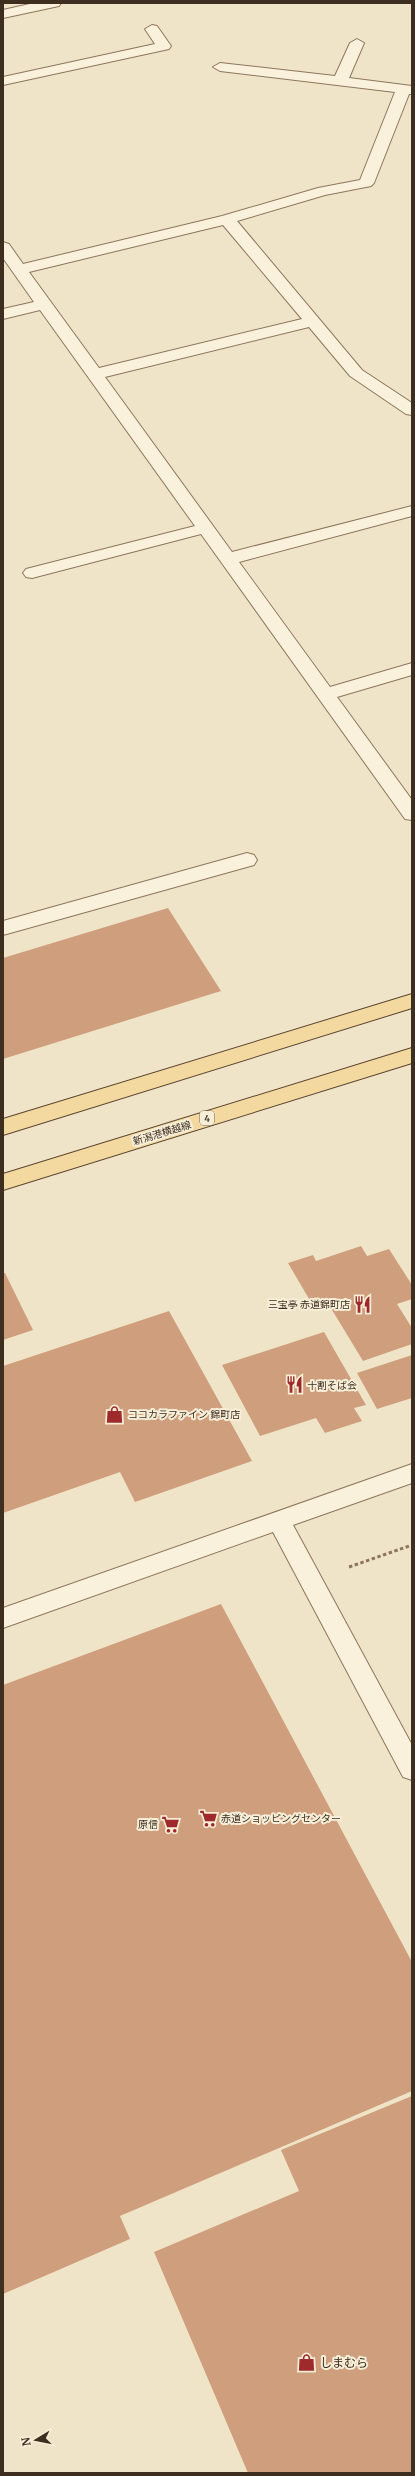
<svg xmlns="http://www.w3.org/2000/svg" width="415" height="2476" font-family="Merriweather,'Noto Sans JP',serif">
  <style>
    .building { fill: #cf9f7d }
    .lines { fill: none; stroke-linecap: round; stroke-linejoin: round }
    .lane-casing { stroke: #8d765c; stroke-width: 2 }
    .street-casing { stroke: #8d765c; stroke-width: 2 }
    .primary-casing { stroke: #5b4430; stroke-width: 2 }
    .path { stroke: #8d765c; stroke-width: 3; stroke-dasharray: 3.5 2.5; stroke-linecap: butt }
    .lane { fill: #faf1dc; fill-rule: evenodd }
    .street { fill: #faf1dc; fill-rule: evenodd }
    .primary { fill: #f3d9a0; fill-rule: evenodd }
    .labels { text-anchor: middle; dominant-baseline: central; stroke-width: 4; stroke-linejoin: round; paint-order: stroke }
    .shield { fill: #f7eed8; stroke: #756857; stroke-width: 1 }
    .shield-label { font-size: 9px; font-weight: bold; fill: #3d2e20 }
    .street-label { font-size: 10px; fill: #3d2e20; stroke: #f7eed8 }
    .poi-label { font-size: 10px; fill: #3d2e20; stroke: #f7eed8; text-anchor: start }
    .near-poi-label { font-size: 12px; fill: #3d2e20; stroke: #f7eed8; text-anchor: start }
  </style>
  <rect width="100%" height="100%" fill="#f0e4c8"/>
  <g class="building">
    <polygon points="168,908 221,991 3,1059 3,958"/>
    <polygon points="361,1246 367,1256 389,1249 412,1285 412,1299 397,1304 412,1328 412,1344 363,1361 326,1300 312,1304 288,1263 313,1255 316,1261"/>
    <polygon points="3,1273 5,1273 33,1330 3,1340"/>
    <polygon points="169,1311 252,1461 135,1502 120,1472 3,1513 3,1366"/>
    <polygon points="324,1332 366,1405 354,1408 362,1421 325,1433 316,1418 260,1436 222,1365"/>
    <polygon points="412,1355 412,1398 377,1409 357,1373"/>
    <polygon points="221,1604 412,1962 412,2091 120,2216 130,2239 3,2294 3,1685"/>
    <polygon points="412,2096 412,2473 248,2473 154,2252 299,2191 281,2150"/>
  </g>
  <g class="lines">
    <defs>
      <g id="lane">
        <polygon points="247,853 254,855 257,860 254,865 3,935 3,921"/>
        <polygon points="412,1464 412,1483 293,1525 412,1745 412,1780 403,1777 273,1532 3,1628 3,1608"/>
      </g>
      <g id="street">
        <polygon points="34,3 61,3 59,6 3,18 3,10"/>
        <polygon points="152,25 157,26 171,46 169,49 3,85 3,77 155,44 145,29"/>
        <path d="M357,39L364,43L349,78L412,86V94H409L374,183L371,186L325,195L237,221L362,370L412,403V415L406,414L350,376L309,327L105,377L232,552L412,506V516L239,562L330,687L412,663V675L337,697L412,800V820L405,819L201,534L32,578L26,577L23,573L26,569L195,526L40,310L3,319V309L34,302L3,258V242L9,244L23,264L222,216L318,188L360,180L395,92L220,71L213,67L220,63L335,76L350,43ZM223,225L302,319L99,368L29,272Z"/>
      </g>
      <g id="primary">
        <polygon points="412,994 412,1008 3,1135 3,1119"/>
        <polygon points="412,1048 412,1063 3,1190 3,1174"/>
      </g>
    </defs>
    <use href="#lane" class="lane-casing"/>
    <use href="#street" class="street-casing"/>
    <use href="#primary" class="primary-casing"/>
    <polyline class="path" points="349,1567 412,1545"/>
    <use href="#lane" class="lane"/>
    <use href="#street" class="street"/>
    <use href="#primary" class="primary"/>
  </g>
  <defs>
    <symbol id="restaurant-bare" viewBox="-9 -9 18 18"><path d="M-5-6h1v4h1v-4h1v4h1v-4h1v5L-1.5 .5V6h-2V.5L-5-1ZM5-6V6H3V1.5H1.5Q1.5-4 5-6Z" fill="#9e2a2b" stroke="#f7eed8" stroke-width="2.5" paint-order="stroke"/></symbol>
    <symbol id="shop-bare" viewBox="-9 -9 18 18"><path d="M-5-2.5h2.3a2.7 3.5 0 0 1 5.4 0H5L5.5 6h-11ZM-1.5-2.5h3a1.5 2.3 0 0 0-3 0Z" fill="#9e2a2b" stroke="#f7eed8" stroke-width="2.5" paint-order="stroke"/></symbol>
    <symbol id="supermarket-bare" viewBox="-9 -9 18 18"><path d="M-6-5.5h2.5l.6 2H6L4.5 2H-2.5L-4.4-4H-6ZM-1.5 3.2a1.3 1.3 0 1 0 .1 0ZM3 3.2a1.3 1.3 0 1 0 .1 0Z" fill="#9e2a2b" stroke="#f7eed8" stroke-width="2.5" paint-order="stroke"/></symbol>
  </defs>
  <g fill-rule="evenodd">
    <use href="#restaurant-bare" x="350" y="1292" width="25" height="25"/>
    <use href="#restaurant-bare" x="282" y="1372" width="25" height="25"/>
    <use href="#shop-bare" x="102" y="1402" width="25" height="25"/>
    <use href="#supermarket-bare" x="196" y="1806" width="25" height="25"/>
    <use href="#supermarket-bare" x="158" y="1812" width="25" height="25"/>
    <use href="#shop-bare" x="294" y="2350" width="25" height="25"/>
  </g>
  <g class="labels">
    <rect class="shield" x="200" y="1111" width="14" height="14" rx="3"/>
    <g class="shield-label">
      <text x="207" y="1118">4</text>
    </g>
    <g class="street-label">
      <text transform="translate(162 1133) rotate(-17)">新潟港横越線</text>
    </g>
    <g class="poi-label">
      <text x="350" y="1304" text-anchor="end">三宝亭 赤道錦町店</text>
      <text x="307" y="1385">十割そば会</text>
      <text x="128" y="1414">ココカラファイン 錦町店</text>
      <text x="221" y="1818">赤道ショッピングセンター</text>
      <text x="158" y="1824" text-anchor="end">原信</text>
    </g>
    <g class="near-poi-label">
      <text x="320" y="2362">しまむら</text>
    </g>
  </g>
  <rect width="415" height="2476" fill="none" stroke="#3d2e20" stroke-width="8"/>
  <g transform="translate(36 2440) rotate(260)" stroke="#f7eed8" stroke-width="3" paint-order="stroke">
  <path d="M0-3L7 15L0 10L-7 15Z" fill="#3d2e20"/>
  <text y="-6" font-size="11" font-weight="bold" text-anchor="middle" fill="#3d2e20">N</text>
  </g>
</svg>
